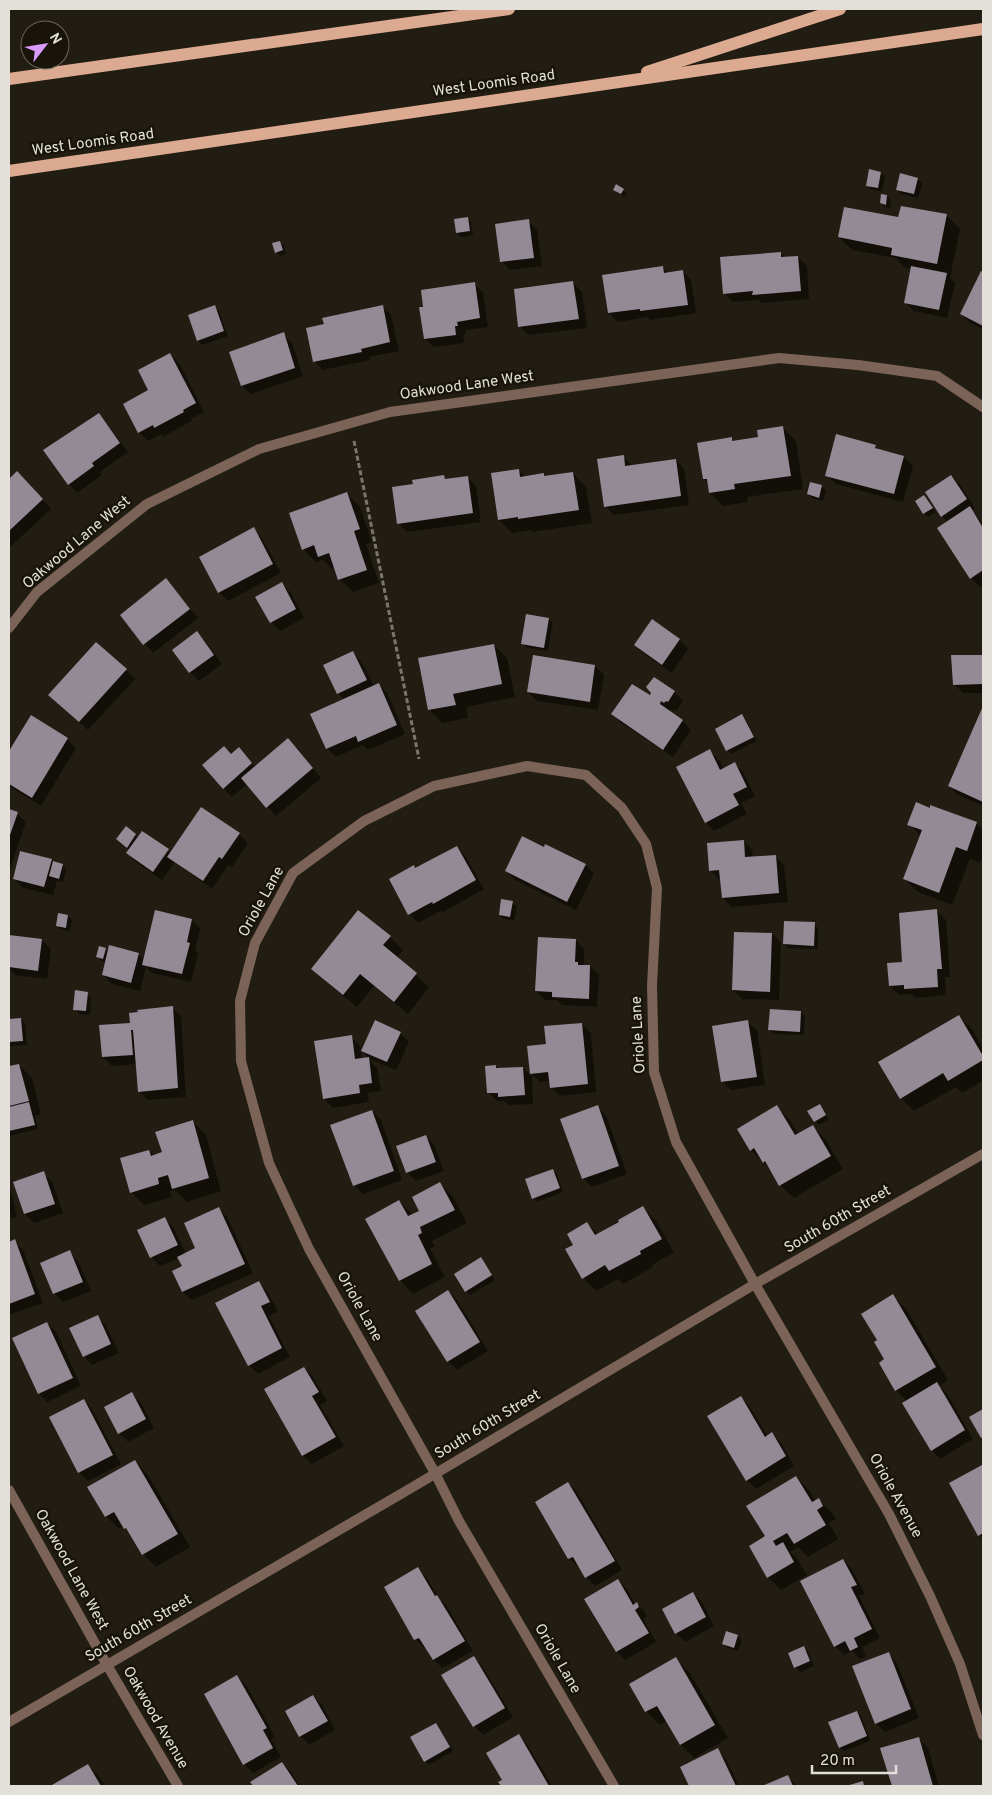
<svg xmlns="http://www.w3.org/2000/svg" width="992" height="1795" font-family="Overpass,sans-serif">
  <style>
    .shadow { fill: #0007 }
    .building { fill: #938a96 }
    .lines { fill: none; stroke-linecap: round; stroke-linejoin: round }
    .path { stroke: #7a766d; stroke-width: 3; stroke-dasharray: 5 2.5; stroke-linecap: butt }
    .minor { stroke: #7c6357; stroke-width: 10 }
    .primary { stroke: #dca991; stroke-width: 12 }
    .labels { text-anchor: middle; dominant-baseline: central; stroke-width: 5; stroke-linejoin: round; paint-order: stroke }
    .street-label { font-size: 15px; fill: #e3e0d9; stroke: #18140a }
  </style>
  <rect width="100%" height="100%" fill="#221d12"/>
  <g class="shadow">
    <polygon points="881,173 885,177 882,192 871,189 867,185"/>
    <polygon points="918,179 922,184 918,198 901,194 897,189"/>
    <polygon points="615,190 623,190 627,194 625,197"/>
    <polygon points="887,196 891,201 890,208 885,207 881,203"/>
    <polygon points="946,215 960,229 950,278 955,283 947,318 914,311 905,302 912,269 905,268 896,258 852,250 839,237 899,219"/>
    <polygon points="467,218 471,222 473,235 461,237 457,233"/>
    <polygon points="528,221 537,230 542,266 510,270 501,261"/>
    <polygon points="280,242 284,246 286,254 280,256 276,252"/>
    <polygon points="780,253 785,258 798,257 807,266 809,299 762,303 759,300 733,302 724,293"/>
    <polygon points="663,268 669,274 682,271 691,280 696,313 650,320 648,317 618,322 609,313"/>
    <polygon points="982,272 983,273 983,329 970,323 961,314"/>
    <polygon points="573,283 582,292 587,328 528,335 520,326"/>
    <polygon points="474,284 483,292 488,327 465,330 466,334 463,334 464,343 434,347 425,339"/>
    <polygon points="382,306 391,315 399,351 369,357 370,360 323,370 314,361 325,325"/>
    <polygon points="215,307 219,311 228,336 202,345 198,341 189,316"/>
    <polygon points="283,334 292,343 303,376 251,394 242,386 231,352"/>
    <polygon points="170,354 179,363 204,412 191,419 192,421 164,436 161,434 148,441 139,432 150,391"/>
    <polygon points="99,415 107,424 128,452 100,472 102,475 77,493 69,484"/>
    <polygon points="783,428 796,441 803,489 747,497 748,502 723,506 710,493 709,483 704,479 731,439 734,442 759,438"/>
    <polygon points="875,446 879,450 904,457 913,466 903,502 836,484 827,475"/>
    <polygon points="623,457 633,466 676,460 684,469 689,505 614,515 605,506"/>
    <polygon points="518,470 526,477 544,475 546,477 573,473 586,487 592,523 532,532 531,530 512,533 499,520"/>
    <polygon points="17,473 51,509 9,548 9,480"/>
    <polygon points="951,476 960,485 975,508 972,510 983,524 983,585 980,587 971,578 948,522 942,516"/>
    <polygon points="444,477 447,480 467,477 476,486 481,522 407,532 398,523 414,485"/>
    <polygon points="811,483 822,487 826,491 823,501 812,498 808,494"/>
    <polygon points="347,494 360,507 372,542 366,544 379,583 353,592 339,579 335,568 332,569 323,560 316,562 303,549"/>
    <polygon points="924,496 936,512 928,517 924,513"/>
    <polygon points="253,529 262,538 281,573 228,601 219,592"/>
    <polygon points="166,580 198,618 153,653 121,615"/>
    <polygon points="282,584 291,593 304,618 280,631 271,622"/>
    <polygon points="549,619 553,623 548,651 527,648 523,644"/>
    <polygon points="652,621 680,640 688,649 672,673 644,654 635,645"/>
    <polygon points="197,633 206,642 222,664 199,681 190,672"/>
    <polygon points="494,645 507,658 515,697 466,707 468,718 442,723 429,709"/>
    <polygon points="352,652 361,661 374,686 379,684 387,693 405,734 368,750 363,745 336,757 327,748 344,700 338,693"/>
    <polygon points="982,656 983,658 983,693 963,693 954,684"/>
    <polygon points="595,666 604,675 598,710 537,701 528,692"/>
    <polygon points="126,670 135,679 88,730 59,704"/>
    <polygon points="654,678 674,692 683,701 677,710 675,709 673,711 670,709 669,711 683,721 691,730 673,757 621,723 613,714 650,697 653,693"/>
    <polygon points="983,709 983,806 958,795 949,786"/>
    <polygon points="742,716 746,720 757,741 731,754 727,750"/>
    <polygon points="31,717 67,739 76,748 41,806 9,786 9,754"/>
    <polygon points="297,748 321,778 276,816 247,784 232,797 223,788 231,755 247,758 255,767"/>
    <polygon points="710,751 719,760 724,769 735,764 743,772 755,796 741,803 747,814 714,831 706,822"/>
    <polygon points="931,807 977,824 983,830 983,855 980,863 970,859 952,905 918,892 904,879 921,836 909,824 931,809"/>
    <polygon points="9,810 17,814 26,822 9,872"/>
    <polygon points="142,832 171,854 239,834 248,843 232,867 228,865 212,889 175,862 162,880 136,862 128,853 130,850 117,839 135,835 138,838"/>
    <polygon points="744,841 752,850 753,858 775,856 784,865 788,902 732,907 723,898 721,879 719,879 710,870"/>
    <polygon points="457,847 465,856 484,889 443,912 441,911 418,923 410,914 390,880 416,869"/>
    <polygon points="51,860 62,865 66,869 63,882 57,881 53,895 23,888 14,879"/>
    <polygon points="585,865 594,873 576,910 515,880 506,871"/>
    <polygon points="512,902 517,907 514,921 504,919 500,915"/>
    <polygon points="937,911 946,920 950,977 945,977 946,995 915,998 911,994 899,995 890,986"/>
    <polygon points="68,916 72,920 70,931 62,930 57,926"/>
    <polygon points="192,920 200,929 195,950 198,953 191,982 152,973 146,967 140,991 112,984 103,975 106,962 101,961 97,956 105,949 109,952 138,954 144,960"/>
    <polygon points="814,924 818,928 818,949 788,948 784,944"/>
    <polygon points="772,934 781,943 779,1000 742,999 733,990"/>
    <polygon points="10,936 42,940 51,949 47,979 15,975 9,969"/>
    <polygon points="390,937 403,950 397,958 429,987 408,1014 374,986 357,1007 326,982 313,968"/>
    <polygon points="576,940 584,949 584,966 590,966 599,975 597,1007 562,1005 557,1000 545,1000 536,991"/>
    <polygon points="87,993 91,998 90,1015 79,1014 75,1010"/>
    <polygon points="172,1008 181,1016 186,1097 148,1100 140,1092 137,1064 112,1066 103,1057 131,1024"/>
    <polygon points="801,1012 805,1016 804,1035 774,1034 770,1030"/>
    <polygon points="958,1016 972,1029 983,1049 983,1081 962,1093 956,1087 914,1111 901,1098"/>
    <polygon points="21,1019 25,1024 27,1045 9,1046 9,1020"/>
    <polygon points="748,1022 757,1030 765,1085 731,1090 722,1082"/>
    <polygon points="582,1024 591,1033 596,1092 560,1096 551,1087 550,1081 540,1082 532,1074 533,1104 508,1105 504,1101 497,1101 488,1092 496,1066 499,1069 523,1068 532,1076 529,1047 547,1045"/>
    <polygon points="400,1033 409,1042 396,1070 369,1059 362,1051"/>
    <polygon points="351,1037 360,1046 362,1060 368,1059 377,1068 381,1091 367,1093 369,1102 333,1108 324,1099"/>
    <polygon points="19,1065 32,1078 41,1114 35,1116 38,1129 9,1136 9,1067"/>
    <polygon points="819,1105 829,1119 819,1125 815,1121"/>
    <polygon points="597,1107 606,1115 627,1174 592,1187 583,1178"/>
    <polygon points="777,1107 790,1120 799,1135 813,1127 826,1140 843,1169 794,1198 780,1185 772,1171 751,1150"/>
    <polygon points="372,1111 381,1120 402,1180 363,1194 354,1185"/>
    <polygon points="193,1122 206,1135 221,1191 187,1202 175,1190 170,1191 172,1197 144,1205 131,1192 149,1151 154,1156 163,1153"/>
    <polygon points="425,1136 434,1145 444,1171 416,1181 407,1172"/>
    <polygon points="553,1170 557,1174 563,1192 537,1202 533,1198"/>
    <polygon points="43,1173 52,1182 63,1213 34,1223 25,1214 14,1183"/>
    <polygon points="9,1184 17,1217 9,1219"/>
    <polygon points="440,1184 453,1197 467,1223 432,1241 435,1246 430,1249 445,1277 413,1294 400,1280 399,1201 413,1215 420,1211"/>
    <polygon points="643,1208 656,1221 674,1252 652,1265 653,1267 623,1284 618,1279 596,1291 583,1278 575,1245 587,1224 599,1235"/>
    <polygon points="219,1209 227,1217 253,1273 192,1300 183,1292 174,1271 183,1267 179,1258 160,1266 151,1257 164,1219 173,1227 186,1254 197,1249"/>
    <polygon points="14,1241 23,1250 43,1303 9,1315 9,1243"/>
    <polygon points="69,1252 78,1261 91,1291 63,1302 54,1293"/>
    <polygon points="484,1263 495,1280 470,1295 466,1291"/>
    <polygon points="258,1282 267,1291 278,1311 269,1316 290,1357 258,1374 249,1365"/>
    <polygon points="448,1291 457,1300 488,1351 457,1370 448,1361 417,1311"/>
    <polygon points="893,1296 906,1309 948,1380 939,1386 946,1392 973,1439 940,1459 932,1450 907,1401 896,1390 878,1341"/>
    <polygon points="98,1317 106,1326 119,1353 92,1365 84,1356"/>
    <polygon points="47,1323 56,1332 81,1386 47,1402 39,1393"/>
    <polygon points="304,1368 313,1377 327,1401 320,1405 344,1446 312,1464 303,1456 266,1390"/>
    <polygon points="132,1394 141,1403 154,1428 128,1442 119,1433"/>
    <polygon points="741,1398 750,1407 768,1437 772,1434 781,1443 794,1466 756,1489 747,1480"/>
    <polygon points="84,1400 92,1409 121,1464 88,1481 79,1472"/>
    <polygon points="135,1461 148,1475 190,1547 156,1567 143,1554 132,1535 124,1526 119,1529 106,1516"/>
    <polygon points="982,1467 983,1468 983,1540 979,1535 951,1484"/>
    <polygon points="796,1477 809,1490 816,1502 819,1500 832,1513 836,1519 829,1523 838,1539 808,1557 798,1547 790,1552 796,1557 807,1575 781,1590 768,1577 767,1537"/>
    <polygon points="568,1483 577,1492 622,1570 595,1586 586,1577 580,1566 578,1567 569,1558"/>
    <polygon points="843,1560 852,1569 865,1594 859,1596 880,1638 862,1647 866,1656 860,1659 852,1651 844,1655 835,1646"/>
    <polygon points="418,1569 427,1578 439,1599 446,1605 473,1651 442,1668 434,1660 426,1647 424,1648 415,1639"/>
    <polygon points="618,1581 627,1589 635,1604 637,1604 645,1612 647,1616 643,1619 656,1642 625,1660 617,1652"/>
    <polygon points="693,1593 702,1602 714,1626 685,1642 676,1633"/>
    <polygon points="738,1636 742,1640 738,1651 728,1648 724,1644"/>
    <polygon points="804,1648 808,1652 814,1666 800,1672 796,1668 790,1654"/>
    <polygon points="889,1654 897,1663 919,1718 885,1732 876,1723"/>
    <polygon points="474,1657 482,1666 513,1717 483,1735 474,1726"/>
    <polygon points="676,1659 689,1672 728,1738 694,1758 681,1745 667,1721 660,1725 646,1711 631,1685"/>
    <polygon points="237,1676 246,1685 275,1737 271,1739 281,1757 253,1773 244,1764"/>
    <polygon points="313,1696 322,1705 335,1730 309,1745 301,1736"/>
    <polygon points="857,1712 861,1716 870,1741 844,1751 840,1747"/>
    <polygon points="436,1724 453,1751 429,1765 425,1761"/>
    <polygon points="518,1735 527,1744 552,1786 502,1786 500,1782 504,1781"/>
    <polygon points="919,1739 928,1748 939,1786 893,1786 882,1749"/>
    <polygon points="717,1750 726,1759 739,1786 690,1786 681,1768"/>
    <polygon points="282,1763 291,1772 300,1786 254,1786 252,1783"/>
    <polygon points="88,1765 101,1779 105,1786 54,1786"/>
    <polygon points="788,1777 797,1786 766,1786"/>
  </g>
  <g class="building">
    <polygon points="869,169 881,172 878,188 866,186"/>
    <polygon points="900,173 918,178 914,194 896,190"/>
    <polygon points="616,184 624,189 621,194 613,190"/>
    <polygon points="881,194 887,195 886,205 880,203"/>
    <polygon points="901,206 947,214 937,264 891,255 892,248 838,237 844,207 898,217"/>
    <polygon points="468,217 470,231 456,233 454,219"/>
    <polygon points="529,219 534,258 500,262 495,224"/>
    <polygon points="280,241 283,250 275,253 272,243"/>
    <polygon points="781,252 781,257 798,256 801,291 752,295 753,291 723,294 720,257"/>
    <polygon points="663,266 664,273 683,270 688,305 640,311 640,309 608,313 602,275"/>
    <polygon points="911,266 947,273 939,310 904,303"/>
    <polygon points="981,271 983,272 983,326 960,314"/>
    <polygon points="573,281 579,319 518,327 514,289"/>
    <polygon points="475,282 480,318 457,322 458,326 455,326 456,335 424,339 419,307 423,307 421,290"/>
    <polygon points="215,305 224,331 197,341 188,315"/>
    <polygon points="383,305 390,342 361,349 362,352 313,362 306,328 324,324 322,318"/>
    <polygon points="284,332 295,368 241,386 229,352"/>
    <polygon points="170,353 196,403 183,410 184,412 154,428 153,425 138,433 123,404 148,390 138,370"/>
    <polygon points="99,413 120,443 92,463 94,466 68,485 43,450"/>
    <polygon points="783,426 791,476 734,484 735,489 709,493 707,479 703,479 697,443 732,437 732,441 758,437 757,430"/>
    <polygon points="836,434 876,445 875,448 904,456 894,494 825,476"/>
    <polygon points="624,455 625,466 676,459 681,496 604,507 597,459"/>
    <polygon points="519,469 520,477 544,473 544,476 573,472 579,510 518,519 518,517 498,520 491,473"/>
    <polygon points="17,471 43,499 9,531 9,479"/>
    <polygon points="444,475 445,479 468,476 473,513 397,524 392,487 413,484 412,480"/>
    <polygon points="951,475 967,499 941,517 925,492"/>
    <polygon points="810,482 822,485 819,498 807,494"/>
    <polygon points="347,492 360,529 354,531 367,570 338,580 329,553 318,557 314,545 302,550 289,513"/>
    <polygon points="924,495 933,508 923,514 915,501"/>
    <polygon points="970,506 983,528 983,570 970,579 937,528"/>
    <polygon points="254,527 273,564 218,593 199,557"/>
    <polygon points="166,578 190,609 143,645 120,615"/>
    <polygon points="282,582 296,609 270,623 255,597"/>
    <polygon points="526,614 549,618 544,648 521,644"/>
    <polygon points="652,619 680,639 662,665 634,645"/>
    <polygon points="197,631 214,655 189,673 172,650"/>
    <polygon points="96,642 127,669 79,722 48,695"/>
    <polygon points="494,644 502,684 453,694 456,705 428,710 418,658"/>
    <polygon points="353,651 367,680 337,694 323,665"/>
    <polygon points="533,655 595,665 590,702 527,692"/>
    <polygon points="951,655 982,655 983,684 953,685"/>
    <polygon points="654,677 675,691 668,702 666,701 664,703 661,701 660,704 683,720 663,750 611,714 632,684 650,695 651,693 646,687"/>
    <polygon points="379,683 397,725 358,742 356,736 326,749 310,714"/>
    <polygon points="983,706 983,802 948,786"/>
    <polygon points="742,714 754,737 726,751 715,729"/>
    <polygon points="31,715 68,738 32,798 9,784 9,751"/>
    <polygon points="288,738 313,768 266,808 241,778"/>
    <polygon points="224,746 231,754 239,747 252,763 223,789 202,765"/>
    <polygon points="710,749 720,770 735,762 747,787 733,794 739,805 705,823 676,767"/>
    <polygon points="916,802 930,808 930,805 977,822 967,851 956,847 939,893 903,879 922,830 907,825"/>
    <polygon points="201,807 240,833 222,859 219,857 203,881 167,857"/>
    <polygon points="9,809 18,812 9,838"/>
    <polygon points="126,826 136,834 127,848 116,839"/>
    <polygon points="142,831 169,849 153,872 126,853"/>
    <polygon points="522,836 544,847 545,844 586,864 567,902 505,871"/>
    <polygon points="744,840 745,857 776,855 779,893 722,898 719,870 709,871 707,843"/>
    <polygon points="457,846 476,880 433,904 432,902 408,915 389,879 414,865 415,868"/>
    <polygon points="20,851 52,859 44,887 13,879"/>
    <polygon points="53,861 63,864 59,879 49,876"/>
    <polygon points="501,899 513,901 510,917 499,915"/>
    <polygon points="937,909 942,969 937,969 938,987 904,989 904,985 889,986 887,963 902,962 899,913"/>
    <polygon points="155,910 192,919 187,942 190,943 182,974 142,965"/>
    <polygon points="358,910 391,936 383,945 417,973 394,1002 360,974 343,995 311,969"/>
    <polygon points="58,913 68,915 66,928 56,926"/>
    <polygon points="784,921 815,922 814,946 783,944"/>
    <polygon points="734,932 772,933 770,992 732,990"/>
    <polygon points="9,935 42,939 38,971 9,967"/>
    <polygon points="538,937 576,939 575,962 578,962 578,965 590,965 589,999 552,997 552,992 535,991"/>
    <polygon points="109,945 139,953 131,983 102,975"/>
    <polygon points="99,946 106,948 103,959 96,957"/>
    <polygon points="75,990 88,992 86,1011 73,1010"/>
    <polygon points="173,1006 178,1088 138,1092 133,1030 131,1030 133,1055 102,1057 99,1025 130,1023 129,1013 138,1012 137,1010"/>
    <polygon points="770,1009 801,1011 800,1032 768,1030"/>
    <polygon points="959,1015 983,1056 983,1060 948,1081 943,1073 900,1099 878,1062"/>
    <polygon points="21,1018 23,1041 9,1042 9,1019"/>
    <polygon points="375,1020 401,1032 387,1062 361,1051"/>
    <polygon points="748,1020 757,1077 721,1082 712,1026"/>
    <polygon points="582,1023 588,1084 550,1088 548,1072 530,1074 527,1046 546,1044 544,1026"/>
    <polygon points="352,1035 355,1059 369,1057 372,1083 359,1085 360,1093 323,1099 314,1041"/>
    <polygon points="19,1064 29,1101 9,1106 9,1066"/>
    <polygon points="496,1065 496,1068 523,1067 525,1095 498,1097 498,1093 487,1093 485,1066"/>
    <polygon points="29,1102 35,1125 9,1131 9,1107"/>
    <polygon points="820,1104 826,1115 814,1122 807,1111"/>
    <polygon points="598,1105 619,1166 582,1179 560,1119"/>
    <polygon points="777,1105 795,1135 813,1125 831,1156 779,1186 765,1161 763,1163 754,1148 750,1151 737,1129"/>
    <polygon points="372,1110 394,1171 353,1186 330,1125"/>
    <polygon points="193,1120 209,1178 172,1189 168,1175 158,1178 159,1184 130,1193 120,1158 149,1150 151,1156 162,1152 155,1132"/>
    <polygon points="426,1135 436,1162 406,1173 396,1146"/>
    <polygon points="553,1169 560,1188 532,1199 525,1179"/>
    <polygon points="44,1171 55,1204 24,1214 13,1182"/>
    <polygon points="440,1182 455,1210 420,1227 422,1233 418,1235 432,1264 399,1281 365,1219 399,1200 408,1216 419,1211 412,1197"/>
    <polygon points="643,1206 662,1239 640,1251 641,1254 609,1271 605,1265 582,1279 565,1249 573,1245 567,1234 587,1222 595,1235 619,1222 618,1220"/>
    <polygon points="219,1207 245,1264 182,1292 172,1271 182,1266 177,1257 195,1248 184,1223"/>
    <polygon points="165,1217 178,1245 150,1258 137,1230"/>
    <polygon points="15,1239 35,1294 9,1304 9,1242"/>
    <polygon points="70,1250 83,1282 53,1294 40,1263"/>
    <polygon points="481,1257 492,1275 465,1292 454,1274"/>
    <polygon points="259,1281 270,1302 261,1306 282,1348 248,1366 215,1303"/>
    <polygon points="448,1290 480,1342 447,1362 415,1311"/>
    <polygon points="893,1294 936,1367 895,1391 879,1363 884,1359 874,1342 877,1340 861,1314"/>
    <polygon points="98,1315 111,1344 83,1357 69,1328"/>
    <polygon points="47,1322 73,1378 38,1394 12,1338"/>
    <polygon points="304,1367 319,1392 312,1396 336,1437 302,1456 264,1389"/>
    <polygon points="937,1382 965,1430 931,1451 902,1403"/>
    <polygon points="132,1392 146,1419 118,1434 104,1407"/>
    <polygon points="741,1396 765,1437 772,1432 786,1456 746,1481 707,1416"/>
    <polygon points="84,1399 113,1455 78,1473 49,1417"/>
    <polygon points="983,1409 983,1437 981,1438 969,1417"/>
    <polygon points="135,1460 178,1534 142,1555 126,1528 124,1529 114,1512 105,1517 87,1487"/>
    <polygon points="982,1465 983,1533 978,1536 949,1483"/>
    <polygon points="796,1476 812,1502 819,1498 823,1506 817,1510 826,1525 794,1544 787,1533 773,1541 776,1546 783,1542 794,1562 767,1578 749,1546 765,1536 746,1506"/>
    <polygon points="568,1482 615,1561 585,1578 573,1557 568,1559 535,1502"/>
    <polygon points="843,1559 857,1585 851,1587 872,1629 854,1638 858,1647 850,1651 845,1641 834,1647 800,1581"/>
    <polygon points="418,1567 435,1596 437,1595 465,1641 433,1660 419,1638 414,1640 384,1587"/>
    <polygon points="618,1579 633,1605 637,1602 639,1607 635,1610 649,1633 616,1652 584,1599"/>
    <polygon points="693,1592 706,1617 675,1634 662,1609"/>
    <polygon points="726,1631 738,1635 734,1648 722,1644"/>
    <polygon points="804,1646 810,1661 794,1668 788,1653"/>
    <polygon points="889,1652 911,1709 875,1724 852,1666"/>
    <polygon points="474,1656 505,1708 473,1727 441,1675"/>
    <polygon points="676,1657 715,1725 680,1745 657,1706 645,1712 629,1684"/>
    <polygon points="237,1675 267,1728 263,1730 273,1748 243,1765 204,1694"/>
    <polygon points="313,1695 328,1721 299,1737 285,1711"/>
    <polygon points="857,1711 867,1736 839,1748 828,1722"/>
    <polygon points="436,1723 450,1747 424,1762 410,1737"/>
    <polygon points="519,1734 549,1786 501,1786 498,1782 502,1780 486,1753"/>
    <polygon points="919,1737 933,1786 892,1786 880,1748"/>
    <polygon points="718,1748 736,1786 689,1786 680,1767"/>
    <polygon points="282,1762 298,1786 253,1786 250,1782"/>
    <polygon points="88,1764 101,1786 53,1786 52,1785"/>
    <polygon points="788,1775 793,1786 762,1786"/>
    <polygon points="863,1781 864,1786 846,1786"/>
  </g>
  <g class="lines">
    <polyline class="path" points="354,441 419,759"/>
    <g class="minor">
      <polyline points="9,628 37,592 147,504 259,449 390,412 779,358 858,365 937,376 983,407"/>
      <polyline points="9,1490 107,1665 178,1786"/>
      <polyline points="9,1722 406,1491 755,1284 983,1154"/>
      <polyline points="614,1786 459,1521 435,1473 309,1249 269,1163 241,1061 240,1001 255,943 293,873 364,821 434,786 527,766 586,775 622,808 646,844 657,888 652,986 654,1072 676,1142 755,1284 889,1514 930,1596 960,1664 983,1735"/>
    </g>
    <g class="primary">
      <polyline points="647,72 840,9"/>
      <polyline points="9,79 509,9"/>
      <polyline points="9,171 983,29"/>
    </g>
  </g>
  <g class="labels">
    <g class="street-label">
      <text transform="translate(494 84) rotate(-8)">West Loomis Road</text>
      <text transform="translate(93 143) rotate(-8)">West Loomis Road</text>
      <text transform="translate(467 386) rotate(-8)">Oakwood Lane West</text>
      <text transform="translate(77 543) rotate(-40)">Oakwood Lane West</text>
      <text transform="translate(262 902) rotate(-61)">Oriole Lane</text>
      <text transform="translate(639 1035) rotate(-93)">Oriole Lane</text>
      <text transform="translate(838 1220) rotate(-30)">South 60th Street</text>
      <text transform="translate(359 1307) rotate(61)">Oriole Lane</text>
      <text transform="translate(488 1425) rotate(-31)">South 60th Street</text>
      <text transform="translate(895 1496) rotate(61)">Oriole Avenue</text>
      <text transform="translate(71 1570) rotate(61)">Oakwood Lane West</text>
      <text transform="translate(139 1629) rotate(-30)">South 60th Street</text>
      <text transform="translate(557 1659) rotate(60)">Oriole Lane</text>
      <text transform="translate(155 1718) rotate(60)">Oakwood Avenue</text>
    </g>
  </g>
  <rect width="992" height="1795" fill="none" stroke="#e3e0d9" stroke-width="20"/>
  <g transform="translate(45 45) rotate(59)"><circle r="24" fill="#18140a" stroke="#69665d"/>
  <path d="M0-4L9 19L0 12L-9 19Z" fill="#da9af7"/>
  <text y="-8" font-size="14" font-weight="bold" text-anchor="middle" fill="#e3e0d9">N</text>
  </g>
  <path d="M812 1765v8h84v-8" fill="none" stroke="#e3e0d9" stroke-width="2.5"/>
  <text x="820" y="1765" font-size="15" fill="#e3e0d9" stroke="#18140a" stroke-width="4" paint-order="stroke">20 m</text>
</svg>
